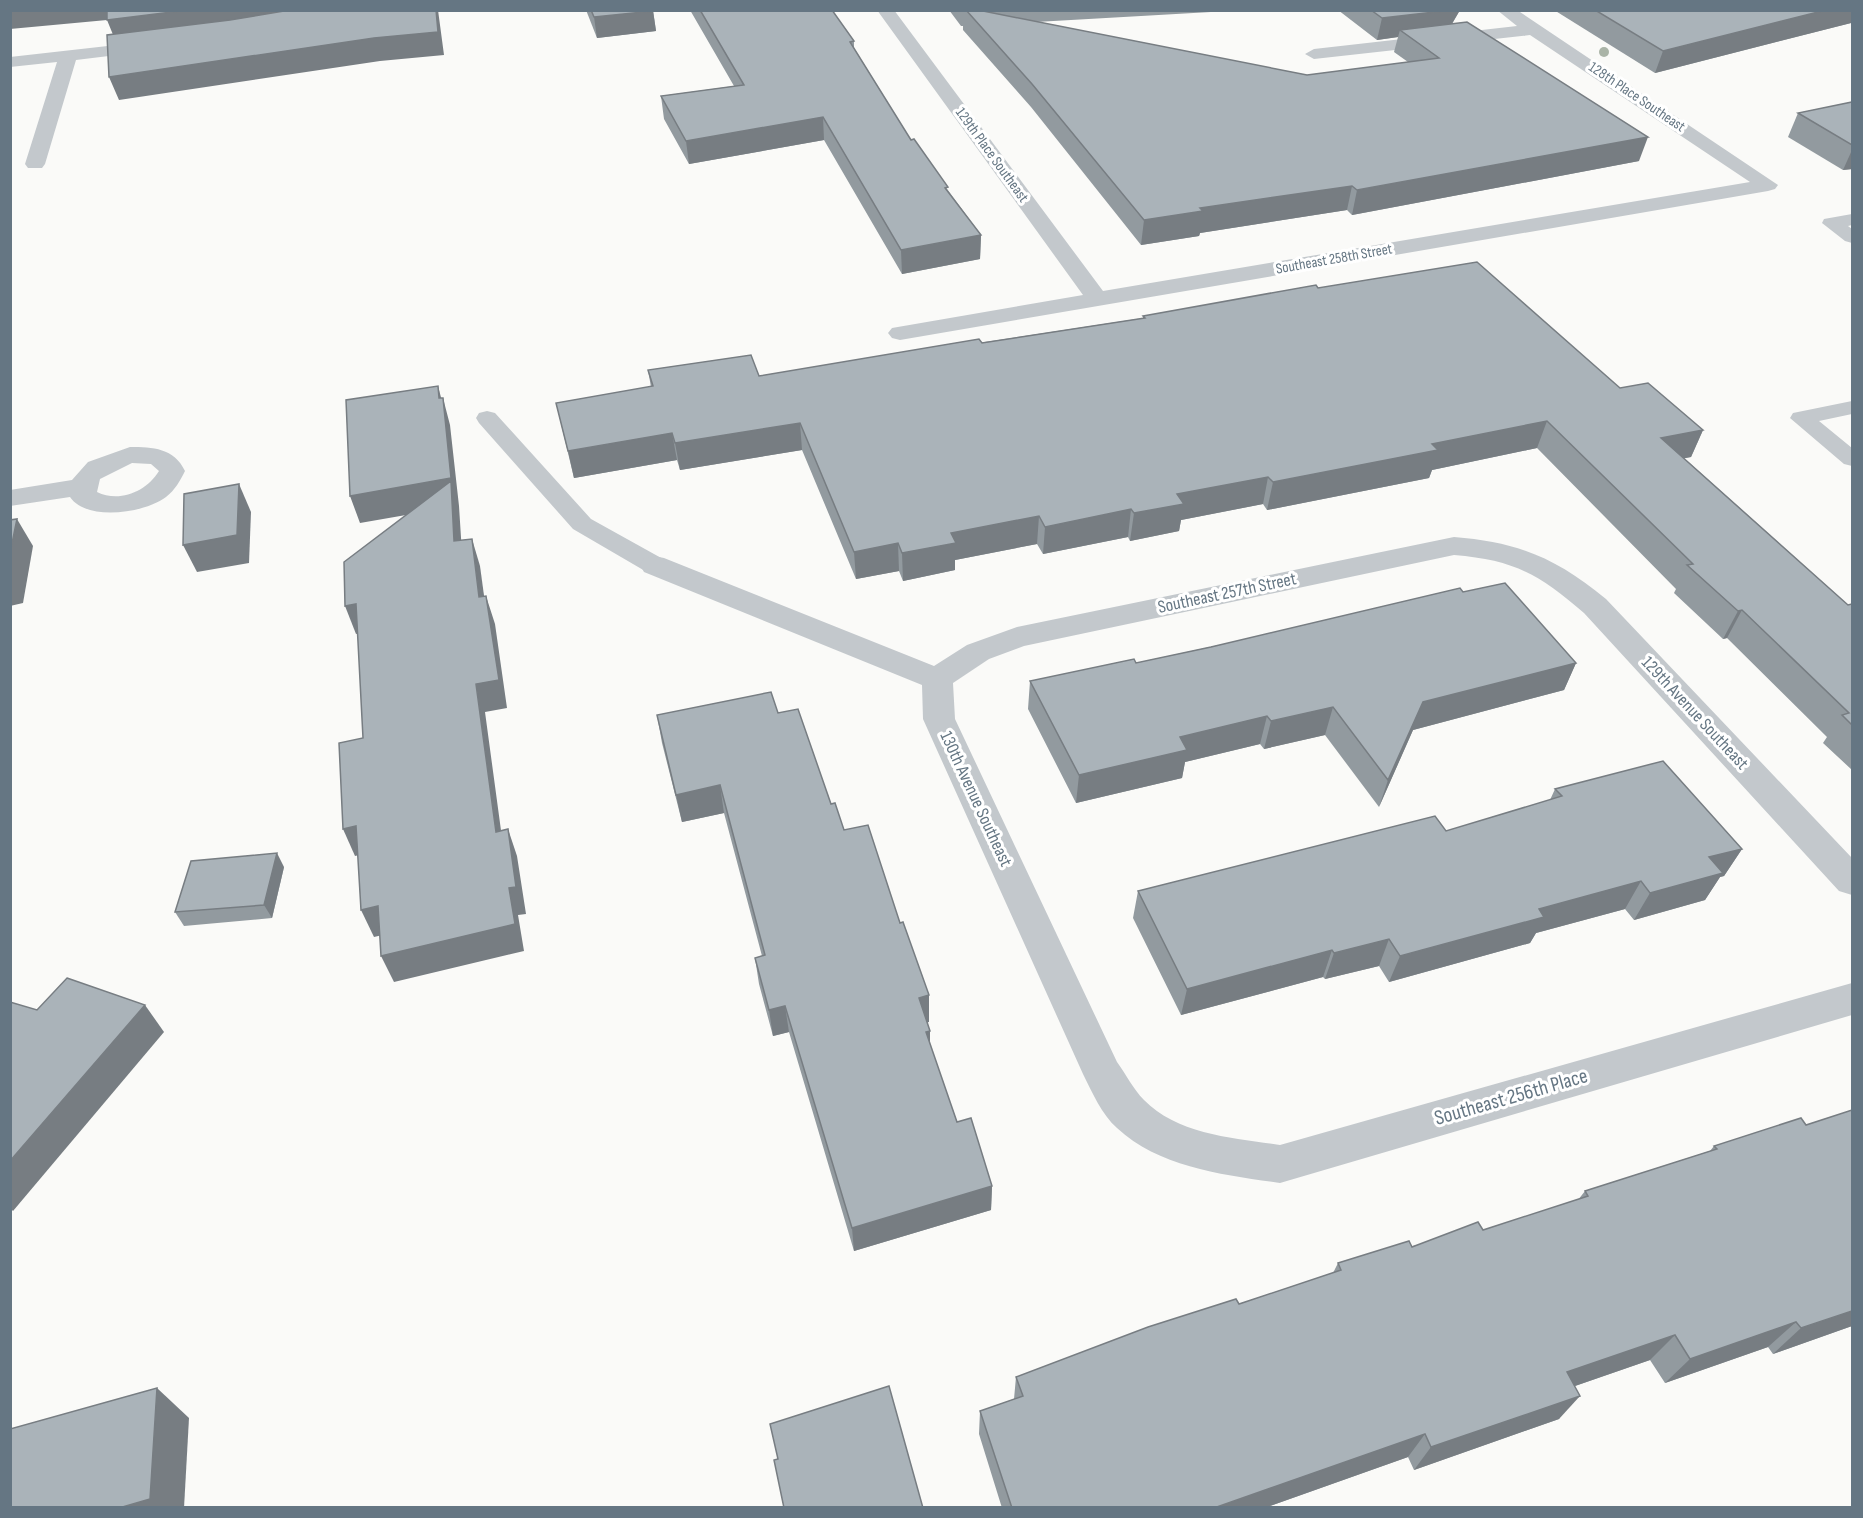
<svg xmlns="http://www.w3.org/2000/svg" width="1863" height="1518" font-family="'Sofia Sans Condensed',sans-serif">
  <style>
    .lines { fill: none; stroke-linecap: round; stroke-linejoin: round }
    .lane { fill: #c3c8cc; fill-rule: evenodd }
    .street { fill: #c3c8cc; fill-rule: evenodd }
    .tree { fill: #aab4a7 }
    .wall { fill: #929a9f }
    .shaded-wall { fill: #777d82 }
    .building { fill: #aab3b9; stroke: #777d82; stroke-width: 1.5 }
    .labels { text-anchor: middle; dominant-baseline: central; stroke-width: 6; stroke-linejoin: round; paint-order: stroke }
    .far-street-label { font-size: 15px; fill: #657683; stroke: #fff }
    .street-label { font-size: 18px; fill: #657683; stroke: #fff }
    .near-street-label { font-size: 21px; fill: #657683; stroke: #fff }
  </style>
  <rect width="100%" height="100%" fill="#fafaf8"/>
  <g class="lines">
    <g class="lane">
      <polygon points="1852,214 1852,225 1848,226 1852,229 1852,243 1845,241 1822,223 1824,219"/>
      <polygon points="1852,401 1852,414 1819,421 1852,448 1852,466 1844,464 1790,418 1793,413"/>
      <polygon points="487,411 495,413 591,519 663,559 666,565 663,571 654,573 645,571 573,529 479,423 476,418 479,413"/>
    </g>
    <g class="street">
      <polygon points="877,10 894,10 1103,291 1750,182 1530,35 1314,59 1305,54 1314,49 1517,26 1497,10 1517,10 1778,185 1775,189 1768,191 900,340 892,338 888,333 892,328 1083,295"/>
      <polygon points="152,41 158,42 161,46 158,50 76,60 45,164 42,168 28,168 25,164 57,62 10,67 10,57"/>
      <path d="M130,447C153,447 174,448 185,471C180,481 175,490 166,497C145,513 87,522 70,497L10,506V490L72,480L88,462ZM132,463L151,464L159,471C146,492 119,503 97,492L100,479Z"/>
      <path d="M1454,537C1518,542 1556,558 1606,599L1852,858V895L1839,891L1584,613C1539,574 1514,560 1454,555L1024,646L989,659L953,683L955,719L1117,1062C1126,1074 1133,1089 1144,1100C1178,1135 1235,1138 1280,1145L1852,983V1015L1280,1183C1225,1175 1160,1168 1117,1128C1102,1115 1092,1092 1083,1074L923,719L922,685L644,572L640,565L644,558L654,556L664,558L934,666L967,645L1017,627Z"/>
    </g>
  </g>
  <circle class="tree" cx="1604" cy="52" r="5"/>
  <g class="wall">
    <polygon points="586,10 653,10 656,31 597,38"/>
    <polygon points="690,10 832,10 854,41 854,48 911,140 981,235 980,259 902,274 824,140 689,164 664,119 661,96 734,86"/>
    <polygon points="949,10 1246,10 1036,22 1307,75 1408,62 1394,52 1398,37 1377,40 1338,10 1460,10 1452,24 1639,161 1352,215 1347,210 1200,233 1199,236 1141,245 1031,107 963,30 963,26 961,26"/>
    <polygon points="1554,10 1852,10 1851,23 1655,73"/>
    <polygon points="1852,102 1852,169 1843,170 1788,137 1798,113"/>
    <polygon points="1318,288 1620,388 1703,430 1691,457 1684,458 1848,605 1852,604 1852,770 1823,743 1827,737 1727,638 1723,639 1674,593 1676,589 1537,448 1432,470 1429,478 1267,510 1263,504 1181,520 1179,531 1130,541 1128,537 1043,554 1037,544 955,560 955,570 903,581 899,571 856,579 802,450 680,470 677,460 574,478 556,403 651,387 648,370 759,376 1143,318 1143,316"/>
    <polygon points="1463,592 1576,663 1564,690 1413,730 1379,807 1325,735 1264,749 1260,744 1185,762 1182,778 1076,803 1028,709 1030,681 1136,663"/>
    <polygon points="778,713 831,804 844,830 900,923 929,995 929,1022 927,1022 930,1045 957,1122 992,1186 991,1210 854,1251 789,1032 773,1036 759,984 755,958 762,956 724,813 682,822 662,743 657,715"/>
    <polygon points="1555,789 1742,849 1724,876 1720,877 1705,900 1634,920 1625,909 1536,933 1530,943 1389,982 1379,966 1325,979 1323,977 1181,1015 1133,918 1138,891 1446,831 1550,800"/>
    <polygon points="284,867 272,918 184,926 175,912"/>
    <polygon points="1852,1110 1852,1326 1773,1354 1768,1347 1665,1383 1650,1360 1575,1386 1559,1419 1414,1470 1408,1457 1264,1508 1002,1508 979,1434 980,1411 1014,1399 1016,1377 1333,1273 1338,1263 1483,1230 1578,1200 1585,1191 1710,1151 1714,1146 1806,1125"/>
  </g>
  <g class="shaded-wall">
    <polygon points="10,10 339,10 116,42 107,20 10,29"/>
    <polygon points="436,10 438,10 444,55 380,61 119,100 109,77"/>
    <polygon points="1452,10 1460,10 1447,32 1400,30 1398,37 1377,40 1382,18"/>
    <polygon points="1826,10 1852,10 1852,20 1851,23 1655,73 1663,51"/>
    <polygon points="653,11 656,31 597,38 594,17"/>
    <polygon points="823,117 824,140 689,164 686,141"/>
    <polygon points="1648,137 1639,161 1352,215 1357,190"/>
    <polygon points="1852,150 1852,169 1843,170"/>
    <polygon points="1352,186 1347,210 1200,233 1199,236 1141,245 1144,220 1200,208"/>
    <polygon points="981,235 980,259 902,274 901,250"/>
    <polygon points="438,386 443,405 443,398 450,425 459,506 463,569 454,541 452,507 360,523 350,496 439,398"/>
    <polygon points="1547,421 1537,448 1432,470 1429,478 1267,510 1273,482 1432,444"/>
    <polygon points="800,423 802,450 680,470 675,443"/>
    <polygon points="1703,430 1691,457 1650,465 1661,438"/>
    <polygon points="672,433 677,460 574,478 568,451"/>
    <polygon points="1268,477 1263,504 1181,520 1179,531 1130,541 1134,513 1177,494"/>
    <polygon points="239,484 251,512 249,563 197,572 183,545"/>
    <polygon points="1131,509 1128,537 1043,554 1045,527"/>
    <polygon points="1039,516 1037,544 955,560 955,570 903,581 902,553 951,533"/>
    <polygon points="17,519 33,546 23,603 10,606 10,553"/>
    <polygon points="472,539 480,566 488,625 479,597"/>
    <polygon points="898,543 899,571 856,579 854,552"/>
    <polygon points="486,596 495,624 507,708 485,712 505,860 496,832 476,684"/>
    <polygon points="356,604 367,632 356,634 345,606"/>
    <polygon points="1742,610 1727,638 1723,639 1738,611"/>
    <polygon points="1576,663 1564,690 1413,730 1379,807 1388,780 1423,702"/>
    <polygon points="1333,707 1325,735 1264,749 1271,721"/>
    <polygon points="1267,716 1260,744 1185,762 1182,778 1076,803 1079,775 1180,737"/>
    <polygon points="720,785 724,813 682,822 676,795"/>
    <polygon points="356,826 368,853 355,856 343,829"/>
    <polygon points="508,829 517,856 526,914 518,915 524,951 394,982 381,956 509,888"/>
    <polygon points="1742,849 1724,876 1720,877 1705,900 1634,920 1650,893 1709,857"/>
    <polygon points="277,853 284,867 272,918 264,905"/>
    <polygon points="1641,881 1625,909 1536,933 1530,943 1389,982 1400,956 1539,909"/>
    <polygon points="378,906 391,933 374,937 361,910"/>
    <polygon points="1389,939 1379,966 1325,979 1334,953"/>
    <polygon points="1332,950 1323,977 1181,1015 1187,989"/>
    <polygon points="929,995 929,1022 920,1024 919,998"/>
    <polygon points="145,1005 164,1032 13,1211 10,1208 10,1161"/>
    <polygon points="785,1006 789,1032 773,1036 769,1010"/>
    <polygon points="930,1031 930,1057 926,1032"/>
    <polygon points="992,1186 991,1210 854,1251 852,1228"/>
    <polygon points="1852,1311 1852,1326 1773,1354 1801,1328"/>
    <polygon points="1796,1322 1768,1347 1665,1383 1690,1359"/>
    <polygon points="1675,1335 1650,1360 1546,1396 1567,1372"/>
    <polygon points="157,1388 189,1418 184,1508 119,1508"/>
    <polygon points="1580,1396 1559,1419 1414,1470 1431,1447"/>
    <polygon points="1425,1434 1408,1457 1264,1508 1214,1508"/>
  </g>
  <g class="building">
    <polygon points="107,10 188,10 107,20"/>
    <polygon points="290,10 436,10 438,32 374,38 109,77 107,35 230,20"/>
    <polygon points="591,10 653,10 653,11 594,17"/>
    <polygon points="700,10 832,10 854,41 850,42 911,140 914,139 948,187 945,188 981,235 901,250 823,117 686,141 661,96 744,85"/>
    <polygon points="966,10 978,10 1307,75 1439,58 1400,30 1467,22 1648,137 1357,190 1352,186 1200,208 1203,211 1144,220 1032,84"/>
    <polygon points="1371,10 1452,10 1382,18"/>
    <polygon points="1595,10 1826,10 1663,51"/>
    <polygon points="1852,102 1852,145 1798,113"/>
    <polygon points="1477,262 1620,388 1648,383 1703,430 1661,438 1848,605 1852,604 1852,725 1842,715 1849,713 1742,610 1738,611 1687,565 1693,564 1547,421 1432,444 1438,450 1273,482 1268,477 1177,494 1184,504 1134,513 1131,509 1045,527 1039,516 951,533 956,543 902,553 898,543 854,552 800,423 675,443 672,433 568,451 556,403 653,386 648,370 751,355 759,376 979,339 982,343 1145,318 1143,316 1316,285 1318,288"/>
    <polygon points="438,386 439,398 443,398 451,478 350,496 346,400"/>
    <polygon points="451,481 454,541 472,539 479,597 486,596 499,680 476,684 496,832 508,829 516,887 509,888 515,924 381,956 378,906 361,910 356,826 343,829 339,743 363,738 356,604 345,606 344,562"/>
    <polygon points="239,484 237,535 183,545 184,494"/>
    <polygon points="17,519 10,553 10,520"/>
    <polygon points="1505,583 1576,663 1423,702 1388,780 1333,707 1271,721 1267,716 1180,737 1187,750 1079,775 1030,681 1134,659 1136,663 1211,647 1460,588 1463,592"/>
    <polygon points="771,692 778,713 798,709 831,804 835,803 844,830 868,825 900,923 903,922 929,995 919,998 930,1031 926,1032 957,1122 971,1118 992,1186 852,1228 785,1006 769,1010 755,958 765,955 720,785 676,795 657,715"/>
    <polygon points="1663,761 1742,849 1709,857 1723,873 1650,893 1641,881 1539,909 1544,917 1400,956 1389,939 1334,953 1332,950 1187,989 1138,891 1435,816 1446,831 1562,796 1555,789"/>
    <polygon points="277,853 264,905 175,912 191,861"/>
    <polygon points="67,978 145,1005 10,1161 10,1002 37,1010"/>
    <polygon points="1852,1110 1852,1311 1801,1328 1796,1322 1690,1359 1675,1335 1567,1372 1580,1396 1431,1447 1425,1434 1214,1508 1012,1508 980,1411 1023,1396 1016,1377 1148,1327 1236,1299 1239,1304 1341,1270 1338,1263 1409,1241 1412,1247 1478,1222 1483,1230 1588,1196 1585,1191 1717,1149 1714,1146 1801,1118 1806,1125"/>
    <polygon points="889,1386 923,1508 784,1508 774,1460 778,1459 770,1424"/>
    <polygon points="157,1388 150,1499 119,1508 10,1508 10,1429"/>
  </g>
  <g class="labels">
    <g class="far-street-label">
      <text transform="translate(1637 97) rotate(34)">128th Place Southeast</text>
      <text transform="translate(992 155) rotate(54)">129th Place Southeast</text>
      <text transform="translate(1334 259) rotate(-10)">Southeast 258th Street</text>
    </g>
    <g class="street-label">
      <text transform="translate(1227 593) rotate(-12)">Southeast 257th Street</text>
      <text transform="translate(1695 713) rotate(47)">129th Avenue Southeast</text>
      <text transform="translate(976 799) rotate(65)">130th Avenue Southeast</text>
    </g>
    <g class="near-street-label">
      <text transform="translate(1511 1097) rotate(-16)">Southeast 256th Place</text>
    </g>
  </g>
  <rect width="1863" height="1518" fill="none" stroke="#657683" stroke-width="24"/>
</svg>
